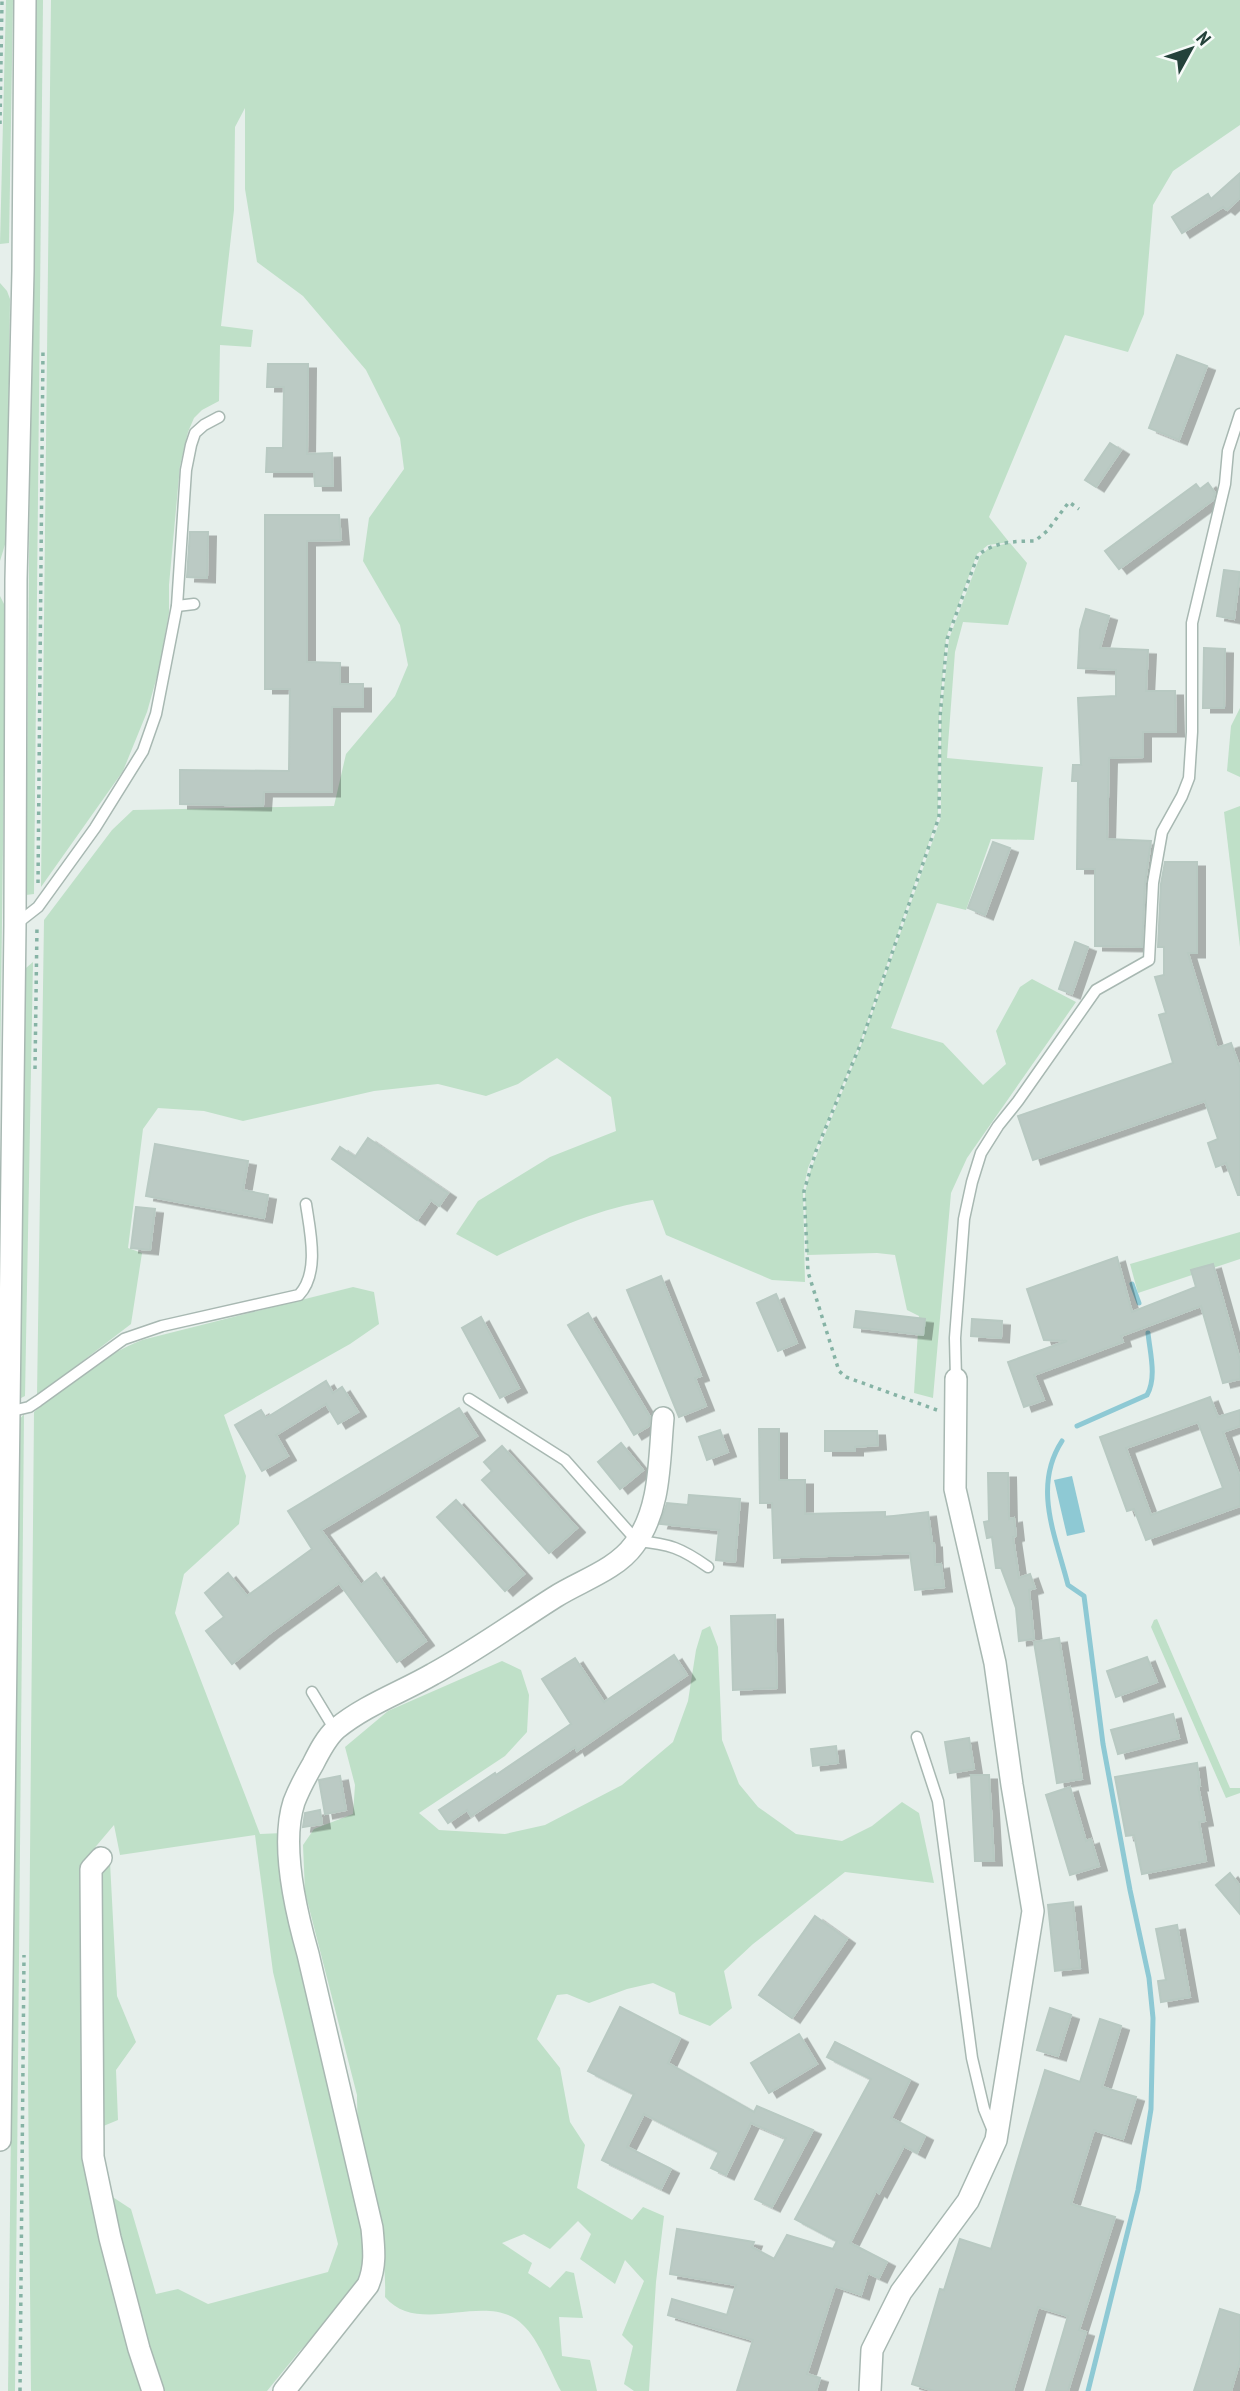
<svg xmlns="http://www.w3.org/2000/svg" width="1240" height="2391" font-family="'PT Sans Narrow',sans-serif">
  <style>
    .green { fill: #bfe0c8 }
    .water { fill: #8ec9d4 }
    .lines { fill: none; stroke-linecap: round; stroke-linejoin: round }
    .stream { stroke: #8ec9d4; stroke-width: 5 }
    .building { fill: #bbcac4; stroke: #b8c9c2; stroke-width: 2; fill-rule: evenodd; filter: url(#shadow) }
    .service-casing { stroke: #a8b8b2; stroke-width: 13 }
    .minor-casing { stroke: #a8b8b2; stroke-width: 24 }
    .path { stroke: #86b3a5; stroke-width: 3.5; stroke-dasharray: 3.5 5; stroke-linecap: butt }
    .service { stroke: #fff; stroke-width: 10 }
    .minor { stroke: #fff; stroke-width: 21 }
  </style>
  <defs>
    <filter id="shadow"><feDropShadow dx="8" dy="4.5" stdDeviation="0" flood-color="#0004"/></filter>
  </defs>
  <rect width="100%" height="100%" fill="#e6efeb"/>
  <g class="green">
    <polygon points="6,0 13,0 9,243 0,244"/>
    <polygon points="34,0 43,0 34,894 26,895"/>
    <path d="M51,0H1240V125L1173,171L1153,205L1144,314L1128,352L1065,335L989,517L1009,542L988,545L977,554L946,638L939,717L938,816L860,1043L808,1168L803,1191L805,1282L772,1280L666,1235L653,1200C598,1208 547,1232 497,1256L456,1234L478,1201L550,1157L616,1131L611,1097L557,1058L518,1084L486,1096L438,1084L374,1091L243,1121L204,1111L158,1108L143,1129L128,1248L142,1253L131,1324L37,1396L44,920L112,830L133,810L334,806L346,754L395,696L408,665L400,625L363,561L369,518L404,469L400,438L366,370L303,296L257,262L245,189V108L235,127L234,210L221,326L253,330L251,347L220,345L219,401L202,410L194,418L188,432L180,466L169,585V613L158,673L147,712L123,771L41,887Z"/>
    <polygon points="0,283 7,291 10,299 7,538 0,561"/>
    <polygon points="1010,543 1027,563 1008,625 963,622 955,652 947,758 1043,767 1034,840 991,839 966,910 937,903 891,1028 943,1043 983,1085 1006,1064 996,1031 1020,987 1032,979 1076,1002 967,1158 951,1193 933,1398 914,1393 919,1316 907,1310 895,1255 877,1253 807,1255 805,1192 811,1169 862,1043 941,817 941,717 949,639 980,556 990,547"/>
    <polygon points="0,596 6,608 0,1078"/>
    <polygon points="1240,708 1240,777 1227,771 1231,726"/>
    <polygon points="1240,806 1240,947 1224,812"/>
    <polygon points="33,962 25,1396 19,1399 26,968"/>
    <polygon points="1240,1232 1240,1259 1138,1293 1130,1264"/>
    <path d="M353,1287L374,1292L379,1324L350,1344L224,1415L246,1476L239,1524L184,1574L175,1613L260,1834L283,1833L361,2224L365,2253L360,2275L350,2296L298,2353L267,2391H159L108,2194L131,2209L156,2294L178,2289L208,2304L328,2272L338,2244L273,1972L255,1835L120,1855L114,1825L92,1851L85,1867L87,2140L147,2391H31L28,2079L34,1412C68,1384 100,1357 142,1340Z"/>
    <polygon points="24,1414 15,2391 8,2391 19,1420"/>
    <polygon points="1157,1619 1230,1788 1240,1788 1240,1793 1226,1798 1151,1627 1154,1620"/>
    <path d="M710,1626L718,1647L722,1740L739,1784L758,1807L796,1834L842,1841L872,1826L902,1802L919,1813L934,1883L845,1872L753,1944L724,1971L732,2008L710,2026L679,2014L675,1993L653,1983L627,1989L589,2003L567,1994L557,1995L537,2039L560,2068L570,2122L585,2145L577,2188L632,2220L643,2207L664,2216L656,2282L649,2391H634L624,2384L633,2346L622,2335L644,2281L625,2260L615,2284L580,2259L591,2234L578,2221L550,2249L524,2234L502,2243L532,2263L528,2273L550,2288L566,2271L574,2273L583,2318L559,2317L562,2356L590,2360L597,2391H561C550,2371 539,2340 523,2325C488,2289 419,2338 385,2297C388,2228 356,2164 357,2095L305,1892L303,1845L314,1829L353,1814L355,1785L345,1747L388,1711L502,1661L521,1670L529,1695L527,1732L505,1756L419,1813L439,1830L505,1834L545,1825L622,1785L673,1742L688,1701L696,1650L702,1630Z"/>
    <polygon points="110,1862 117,1996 136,2042 116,2070 118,2120 101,2127 99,1871"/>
  </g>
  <polygon class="water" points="1072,1476 1085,1532 1067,1536 1054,1480"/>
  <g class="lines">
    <g class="stream">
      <polyline points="1132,1284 1139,1303"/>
      <path d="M1077,1426L1147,1395C1157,1377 1150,1353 1148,1333"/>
      <path d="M1062,1441C1032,1487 1056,1537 1068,1585L1084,1596L1103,1744L1130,1890L1149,1978L1153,2018L1151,2109L1138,2190L1088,2391"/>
    </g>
  </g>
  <g class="building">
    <polygon points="1240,173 1240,198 1227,210 1223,207 1182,233 1172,217 1208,194 1211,199"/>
    <polygon points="1177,355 1207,366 1179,440 1149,428"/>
    <polygon points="268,364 308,364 307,454 332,453 333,486 315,486 314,472 266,472 267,448 283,448 284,387 267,387"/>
    <polygon points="1110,443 1121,450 1096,487 1085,480"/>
    <polygon points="1208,483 1215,493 1213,500 1119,569 1105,551 1196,484 1200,489"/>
    <polygon points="265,515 339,515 341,540 307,541 307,662 340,663 340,684 363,684 363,707 332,707 332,792 264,792 263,806 180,804 180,770 289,771 290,689 265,689"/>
    <polygon points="190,532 208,532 207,578 187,577"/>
    <polygon points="1224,570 1240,572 1234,619 1217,616"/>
    <polygon points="1086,609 1109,616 1100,648 1148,650 1146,691 1175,691 1176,732 1143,732 1143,757 1109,758 1107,839 1151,841 1145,883 1142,947 1095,946 1095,869 1077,869 1078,781 1072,781 1073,765 1081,765 1078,698 1116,696 1116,670 1078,668 1080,630"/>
    <polygon points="1204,648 1225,649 1224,708 1203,708"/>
    <polygon points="993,842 1010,848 985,915 968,908"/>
    <polygon points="1165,862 1197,862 1197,953 1188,953 1217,1048 1231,1043 1240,1068 1240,1195 1238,1195 1226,1163 1216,1167 1208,1143 1218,1139 1205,1101 1033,1160 1018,1116 1173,1063 1159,1015 1166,1013 1155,977 1164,975 1164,947 1158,947 1161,884"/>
    <polygon points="1075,942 1088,947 1072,994 1059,989"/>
    <polygon points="368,1138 448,1193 439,1206 431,1200 417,1220 332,1159 340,1147 355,1157"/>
    <polygon points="155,1144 248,1161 243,1190 268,1195 264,1218 146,1196"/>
    <polygon points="136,1207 155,1209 150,1250 131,1248"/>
    <polygon points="1117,1257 1132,1312 1196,1287 1191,1270 1213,1264 1240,1360 1240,1379 1223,1383 1201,1306 1121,1336 1123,1342 1034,1375 1044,1400 1024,1407 1008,1362 1067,1341 1044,1340 1027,1289"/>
    <polygon points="661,1276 701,1376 695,1378 706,1406 679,1417 627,1290"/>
    <polygon points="776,1294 797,1343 778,1351 757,1303"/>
    <polygon points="856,1311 925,1319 923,1335 854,1327"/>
    <polygon points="588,1313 650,1417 649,1426 634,1435 568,1325"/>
    <polygon points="481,1317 519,1388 500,1398 462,1328"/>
    <polygon points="972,1319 1002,1321 1001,1338 971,1336"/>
    <polygon points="326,1381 333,1393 342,1387 358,1412 338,1424 326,1404 276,1435 288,1456 262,1471 235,1425 261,1410 266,1418"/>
    <path d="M1210,1397L1218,1417L1240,1410V1426L1223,1432L1240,1477V1506L1146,1540L1134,1509L1127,1511L1100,1437ZM1198,1422L1223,1488L1151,1515L1126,1448Z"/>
    <polygon points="459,1408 477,1436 321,1530 361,1585 376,1573 426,1641 397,1662 339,1583 270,1633 232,1664 206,1631 224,1617 205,1593 228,1573 247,1596 312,1549 288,1511"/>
    <polygon points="759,1429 779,1429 779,1480 805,1480 805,1514 885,1512 885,1517 928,1512 932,1543 934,1543 935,1565 941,1564 944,1587 915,1590 910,1553 774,1558 772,1503 760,1503"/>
    <polygon points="720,1430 728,1452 707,1460 699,1437"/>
    <polygon points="825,1431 877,1431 878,1445 855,1447 855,1451 825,1451"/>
    <polygon points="621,1443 643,1470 620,1489 598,1462"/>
    <polygon points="502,1446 577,1528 549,1553 482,1480 492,1471 484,1462"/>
    <polygon points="988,1473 1008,1473 1009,1519 1014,1518 1016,1536 1013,1537 1019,1578 1030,1574 1035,1588 1029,1590 1034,1639 1019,1641 1016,1608 1001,1568 996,1568 992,1537 987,1538 984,1522 989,1521"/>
    <polygon points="689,1495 740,1499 735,1562 716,1560 719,1530 660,1524 667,1503 688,1505"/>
    <polygon points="456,1500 524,1574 505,1591 437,1517"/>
    <polygon points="775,1615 777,1688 733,1690 731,1616"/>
    <polygon points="1059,1638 1082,1779 1057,1783 1034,1642"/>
    <polygon points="674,1655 687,1675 577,1751 575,1747 471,1816 467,1810 448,1823 439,1810 495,1773 496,1775 571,1724 542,1679 575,1658 604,1702"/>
    <polygon points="1147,1657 1157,1682 1116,1697 1107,1671"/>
    <polygon points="1173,1714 1179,1738 1118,1754 1111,1730"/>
    <polygon points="969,1738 974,1769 950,1773 945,1742"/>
    <polygon points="836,1746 838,1763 813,1766 811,1749"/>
    <polygon points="1197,1763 1200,1786 1198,1786 1205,1821 1199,1822 1206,1861 1142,1874 1134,1835 1126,1836 1115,1777"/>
    <polygon points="971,1775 989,1775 994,1861 975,1861"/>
    <polygon points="340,1776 346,1810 325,1814 319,1780"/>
    <polygon points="1070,1787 1086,1841 1091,1839 1099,1866 1070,1875 1046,1795"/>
    <polygon points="320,1810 322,1824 303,1827 305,1813"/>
    <polygon points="1230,1873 1240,1886 1240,1914 1216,1885"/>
    <polygon points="1073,1902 1080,1968 1055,1971 1048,1905"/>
    <polygon points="815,1916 847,1939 792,2018 759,1995"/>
    <polygon points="1177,1925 1190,1997 1161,2002 1158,1981 1166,1980 1156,1929"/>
    <polygon points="620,2007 680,2038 668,2063 754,2112 757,2106 813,2130 772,2207 755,2199 786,2138 751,2123 726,2175 711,2168 719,2152 644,2114 627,2147 671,2169 661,2189 602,2160 634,2094 588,2071"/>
    <polygon points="1050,2008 1071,2015 1058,2056 1037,2050"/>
    <polygon points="1100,2019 1121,2026 1102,2087 1136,2097 1123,2139 1094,2130 1071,2204 1115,2217 1079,2330 1086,2332 1068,2391 1046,2391 1068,2316 1038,2307 1013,2391 934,2391 912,2384 940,2289 944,2290 960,2239 991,2249 1045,2070 1080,2082"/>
    <polygon points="799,2034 817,2064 769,2093 751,2063"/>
    <polygon points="835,2042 910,2080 891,2118 925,2136 917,2153 904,2146 879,2193 876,2191 850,2243 887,2262 879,2278 868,2273 861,2295 835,2286 807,2374 820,2378 816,2391 737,2391 753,2340 668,2315 672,2299 727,2315 736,2285 670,2274 677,2229 754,2242 752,2247 774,2259 787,2235 833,2249 837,2241 795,2219 871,2079 827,2057"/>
    <polygon points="1220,2309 1240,2315 1240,2361 1231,2391 1194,2391"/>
  </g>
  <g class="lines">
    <defs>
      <g id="service">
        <polyline points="177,606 194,604"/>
        <polyline points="15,925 38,907 95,828 143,751 156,714 177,606 186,470 191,445 195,433 204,425 219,417"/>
        <polyline points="956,1379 955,1338 964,1219 972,1182 981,1153 998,1126 1018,1101 1096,990 1149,960 1153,883 1162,832 1182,796 1189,778 1192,732 1192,623 1225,484 1228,451 1240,414"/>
        <path d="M469,1399L565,1460L637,1541C670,1544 681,1548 708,1567"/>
        <path d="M8,1412L29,1407L38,1401L124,1339L162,1326L299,1295C320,1273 310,1231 306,1204"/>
        <polyline points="312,1692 335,1730"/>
        <polyline points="917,1737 938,1801 972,2058 984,2109 993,2131"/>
      </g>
      <g id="minor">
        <polyline points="101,1858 91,1869 93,2157 110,2238 139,2349 153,2391"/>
        <polyline points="0,2140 15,925 16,580 23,271 25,0"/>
        <path d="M284,2391L368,2285C376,2266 374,2249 372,2228L308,1954C296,1912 280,1845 294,1802C299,1789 306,1776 313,1764C319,1752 326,1738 336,1729C365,1705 402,1692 433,1674C475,1651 514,1623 555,1597C580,1581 616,1570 634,1545C661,1510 659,1460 663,1418"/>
        <polyline points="870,2391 872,2350 901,2292 968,2201 996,2140 1033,1911 1012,1785 995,1663 955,1489 956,1379"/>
      </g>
    </defs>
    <use href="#service" class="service-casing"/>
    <use href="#minor" class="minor-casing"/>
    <g class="path">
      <polyline points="0,124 2,0"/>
      <polyline points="38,883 43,349"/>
      <polyline points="35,1069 37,926"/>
      <path d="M937,1410L846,1377L839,1371L808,1272L804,1191L816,1151L861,1043L939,817L940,717L947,639L978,555C994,542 1015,541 1035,541L1047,531L1069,502L1079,509"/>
      <polyline points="20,2391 24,1955"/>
    </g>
    <use href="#service" class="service"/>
    <use href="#minor" class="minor"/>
  </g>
  <g transform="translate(1191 49) rotate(50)" stroke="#f7fbf9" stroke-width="5" paint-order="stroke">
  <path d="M0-5L12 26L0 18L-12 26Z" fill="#24423a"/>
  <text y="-10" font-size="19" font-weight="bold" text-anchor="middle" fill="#24423a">N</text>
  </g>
</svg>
